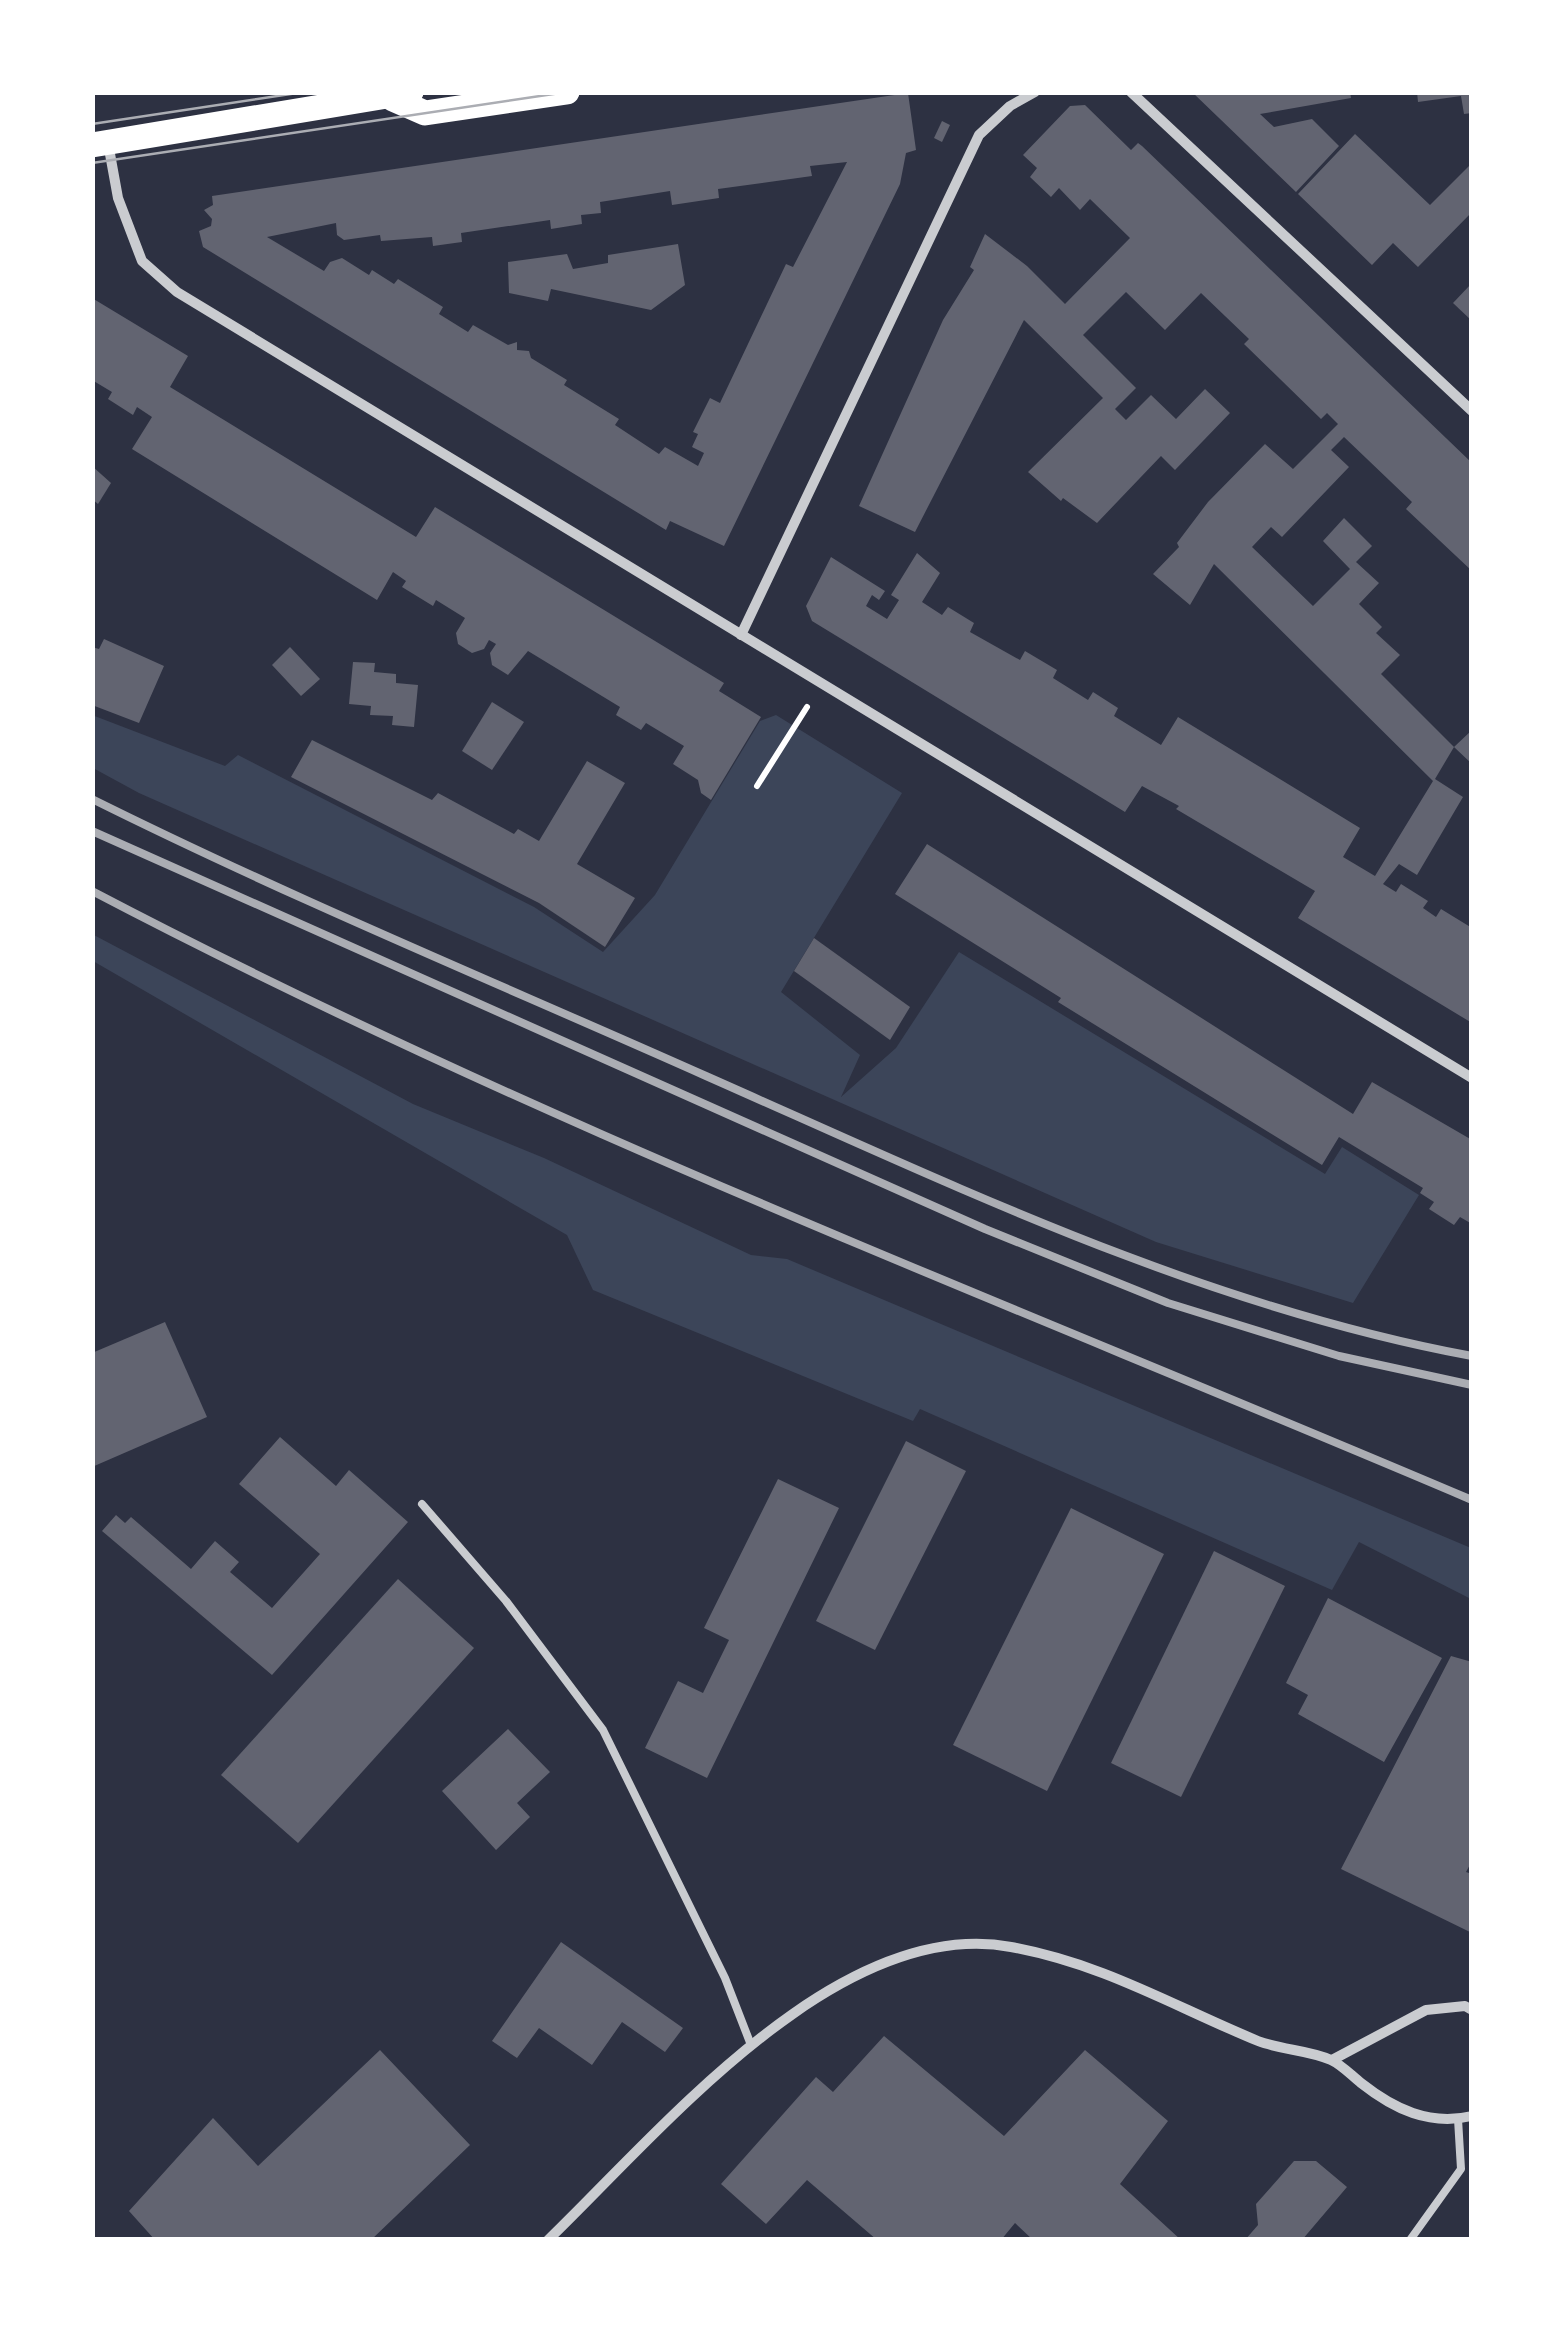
<svg xmlns="http://www.w3.org/2000/svg" width="1564" height="2332" font-family="'Varela Round',sans-serif">
  <style>
    .green { fill: #3c4559 }
    .building { fill: #626471; fill-rule: evenodd }
    .lines { fill: none; stroke-linecap: round; stroke-linejoin: round }
    .path { stroke: #fff; stroke-width: 6 }
    .service { stroke: #caccd0; stroke-width: 8 }
    .minor { stroke: #caccd0; stroke-width: 10 }
    .primary { stroke: #fff; stroke-width: 25 }
    .tram { stroke: #abadb3; stroke-width: 2.5 }
    .rail { stroke: #abadb3; stroke-width: 8 }
  </style>
  <rect width="100%" height="100%" fill="#2d3142"/>
  <g class="green">
    <polygon points="92,715 225,766 238,755 534,907 603,952 655,895 760,721 776,715 902,793 781,992 860,1055 841,1097 896,1048 959,952 1325,1174 1342,1147 1419,1195 1353,1303 1156,1242 139,793 93,768"/>
    <polygon points="92,934 413,1104 544,1158 751,1255 787,1259 1471,1548 1471,1599 1359,1542 1332,1590 920,1409 913,1421 593,1290 567,1235 93,961"/>
  </g>
  <g class="building">
    <polygon points="1192,92 1350,92 1351,98 1260,114 1274,127 1312,119 1339,146 1296,192"/>
    <polygon points="1417,92 1472,92 1472,113 1464,114 1461,96 1418,102"/>
    <path d="M908,93L916,150L906,153L900,184L724,546L670,521L666,530L203,247L199,231L211,226L212,219L204,210L213,205L212,196ZM847,162L793,267L786,264L720,403L710,398L693,432L698,434L692,447L704,453L698,466L665,447L659,454L615,425L619,419L564,385L567,380L531,358L529,351L517,350V342L508,345L473,325L468,332L439,314L443,307L398,279L394,284L372,270L369,275L342,258L330,262L324,271L267,237L336,223L337,235L344,240L380,235L381,241L432,237L433,246L462,242L461,233L550,220L551,229L582,224L581,215L601,213L600,202L670,191L672,205L719,198L718,189L812,176L810,166Z"/>
    <polygon points="1085,105 1131,150 1138,143 1142,146 1472,463 1472,571 1406,509 1412,502 1344,437 1331,450 1349,467 1282,537 1271,527 1252,547 1313,606 1350,569 1323,541 1344,518 1372,546 1356,562 1379,583 1359,604 1382,627 1376,633 1400,655 1381,674 1454,747 1472,730 1472,764 1454,747 1435,779 1463,797 1417,875 1399,864 1383,884 1396,892 1401,884 1428,901 1423,908 1436,917 1441,909 1472,928 1472,1023 1298,918 1315,891 1176,809 1179,806 1142,786 1125,812 812,621 806,606 831,557 885,591 879,600 872,595 866,606 887,619 899,600 891,595 917,553 940,573 922,602 942,615 948,607 974,623 970,632 1020,660 1025,651 1057,670 1053,678 1088,700 1093,692 1118,708 1114,716 1161,745 1178,717 1360,828 1343,857 1375,876 1433,781 1214,564 1190,605 1153,574 1179,547 1177,543 1208,502 1265,444 1293,469 1338,424 1327,413 1321,419 1244,344 1249,339 1201,293 1165,330 1126,292 1083,335 1136,388 1115,409 1126,420 1151,395 1176,419 1205,389 1230,413 1175,470 1161,456 1097,523 1063,498 1061,501 1028,472 1103,398 1024,320 915,532 859,506 943,320 974,270 970,267 985,234 1027,266 1065,304 1130,238 1090,199 1080,210 1059,188 1051,197 1030,177 1037,168 1023,155 1070,106"/>
    <polygon points="942,121 950,125 942,142 934,138"/>
    <polygon points="1355,134 1430,205 1472,163 1472,212 1418,267 1393,243 1372,265 1298,194"/>
    <polygon points="678,244 685,285 651,310 551,289 548,301 509,293 508,262 567,254 573,269 608,263 608,255"/>
    <polygon points="1472,283 1472,321 1453,303"/>
    <polygon points="92,298 188,356 170,387 416,537 435,507 724,683 719,691 761,717 711,800 701,793 698,780 673,764 684,746 646,723 641,730 616,715 620,707 528,651 508,675 492,665 490,653 496,644 489,640 484,649 472,653 458,644 456,633 465,618 436,600 433,606 402,587 406,581 393,572 377,600 132,449 152,417 137,407 133,415 108,399 112,392 92,380"/>
    <polygon points="92,466 111,483 98,504 92,499"/>
    <polygon points="104,639 164,666 139,723 92,705 92,647 99,649"/>
    <polygon points="290,647 320,679 301,696 272,665"/>
    <polygon points="353,662 375,663 374,672 396,674 396,683 418,685 414,727 392,725 393,716 370,715 371,706 349,704"/>
    <polygon points="492,702 524,722 492,770 462,751"/>
    <polygon points="312,740 432,800 438,793 514,834 518,829 539,841 587,761 625,783 577,864 635,898 605,947 539,903 291,777"/>
    <polygon points="927,844 1353,1114 1372,1082 1472,1140 1472,1224 1460,1217 1454,1225 1429,1209 1434,1202 1420,1193 1423,1188 1339,1137 1322,1165 1058,1002 1061,998 895,894"/>
    <polygon points="814,938 910,1007 890,1040 794,971"/>
    <polygon points="165,1322 207,1417 92,1467 92,1353"/>
    <polygon points="280,1437 336,1486 349,1470 408,1522 272,1675 102,1531 116,1515 125,1523 131,1517 191,1569 215,1541 239,1562 230,1572 272,1608 320,1554 239,1484"/>
    <polygon points="906,1441 966,1471 875,1650 816,1621"/>
    <polygon points="778,1479 839,1508 707,1778 645,1748 678,1681 703,1693 729,1640 704,1628"/>
    <polygon points="1071,1508 1164,1554 1047,1791 953,1745"/>
    <polygon points="1214,1551 1285,1586 1181,1797 1111,1763"/>
    <polygon points="398,1579 474,1648 298,1843 221,1775"/>
    <polygon points="1328,1598 1442,1658 1384,1762 1298,1714 1308,1695 1286,1683"/>
    <polygon points="1451,1656 1472,1662 1472,1861 1466,1872 1472,1874 1472,1933 1341,1869"/>
    <polygon points="508,1729 550,1772 517,1803 530,1817 496,1850 442,1791"/>
    <polygon points="561,1942 683,2028 665,2052 622,2022 592,2065 539,2028 517,2058 492,2041"/>
    <polygon points="884,2036 1004,2136 1085,2050 1168,2121 1120,2184 1181,2240 1033,2240 1015,2223 1001,2240 877,2240 807,2180 766,2224 721,2184 816,2077 833,2092"/>
    <polygon points="380,2050 470,2145 371,2240 155,2240 129,2211 213,2118 258,2166"/>
    <polygon points="1294,2161 1316,2161 1347,2187 1302,2240 1245,2240 1258,2225 1256,2204"/>
  </g>
  <g class="lines">
    <polyline class="path" points="757,786 807,707"/>
    <g class="service">
      <polyline points="422,1504 506,1601 603,1730 725,1978 751,2045"/>
      <polyline points="1410,2240 1461,2169 1458,2119"/>
    </g>
    <g class="minor">
      <polyline points="1131,92 1472,411"/>
      <polyline points="108,143 118,198 142,261 177,292 1472,1078"/>
      <polyline points="741,635 979,135 1010,106 1035,92"/>
      <polyline points="1332,2060 1426,2010 1465,2006 1472,2010"/>
      <path d="M548,2240C660,2132 838,1915 1011,1947C1104,1964 1173,2006 1258,2041C1281,2050 1309,2050 1331,2060C1342,2065 1352,2076 1361,2083C1394,2109 1429,2126 1472,2116"/>
    </g>
    <g class="primary">
      <polyline points="393,99 425,113 567,92"/>
      <polyline points="92,145 411,92"/>
    </g>
    <g class="tram">
      <polyline points="92,124 304,92"/>
      <polyline points="92,163 567,92"/>
    </g>
    <g class="rail">
      <path d="M92,799C293,899 502,985 706,1076C955,1186 1202,1306 1472,1356"/>
      <polyline points="92,831 985,1229 1168,1303 1339,1356 1472,1385"/>
      <path d="M92,891C538,1125 1009,1303 1472,1500"/>
    </g>
  </g>
  <rect width="1564" height="2332" fill="none" stroke="#ffffff" stroke-width="190"/>
</svg>
